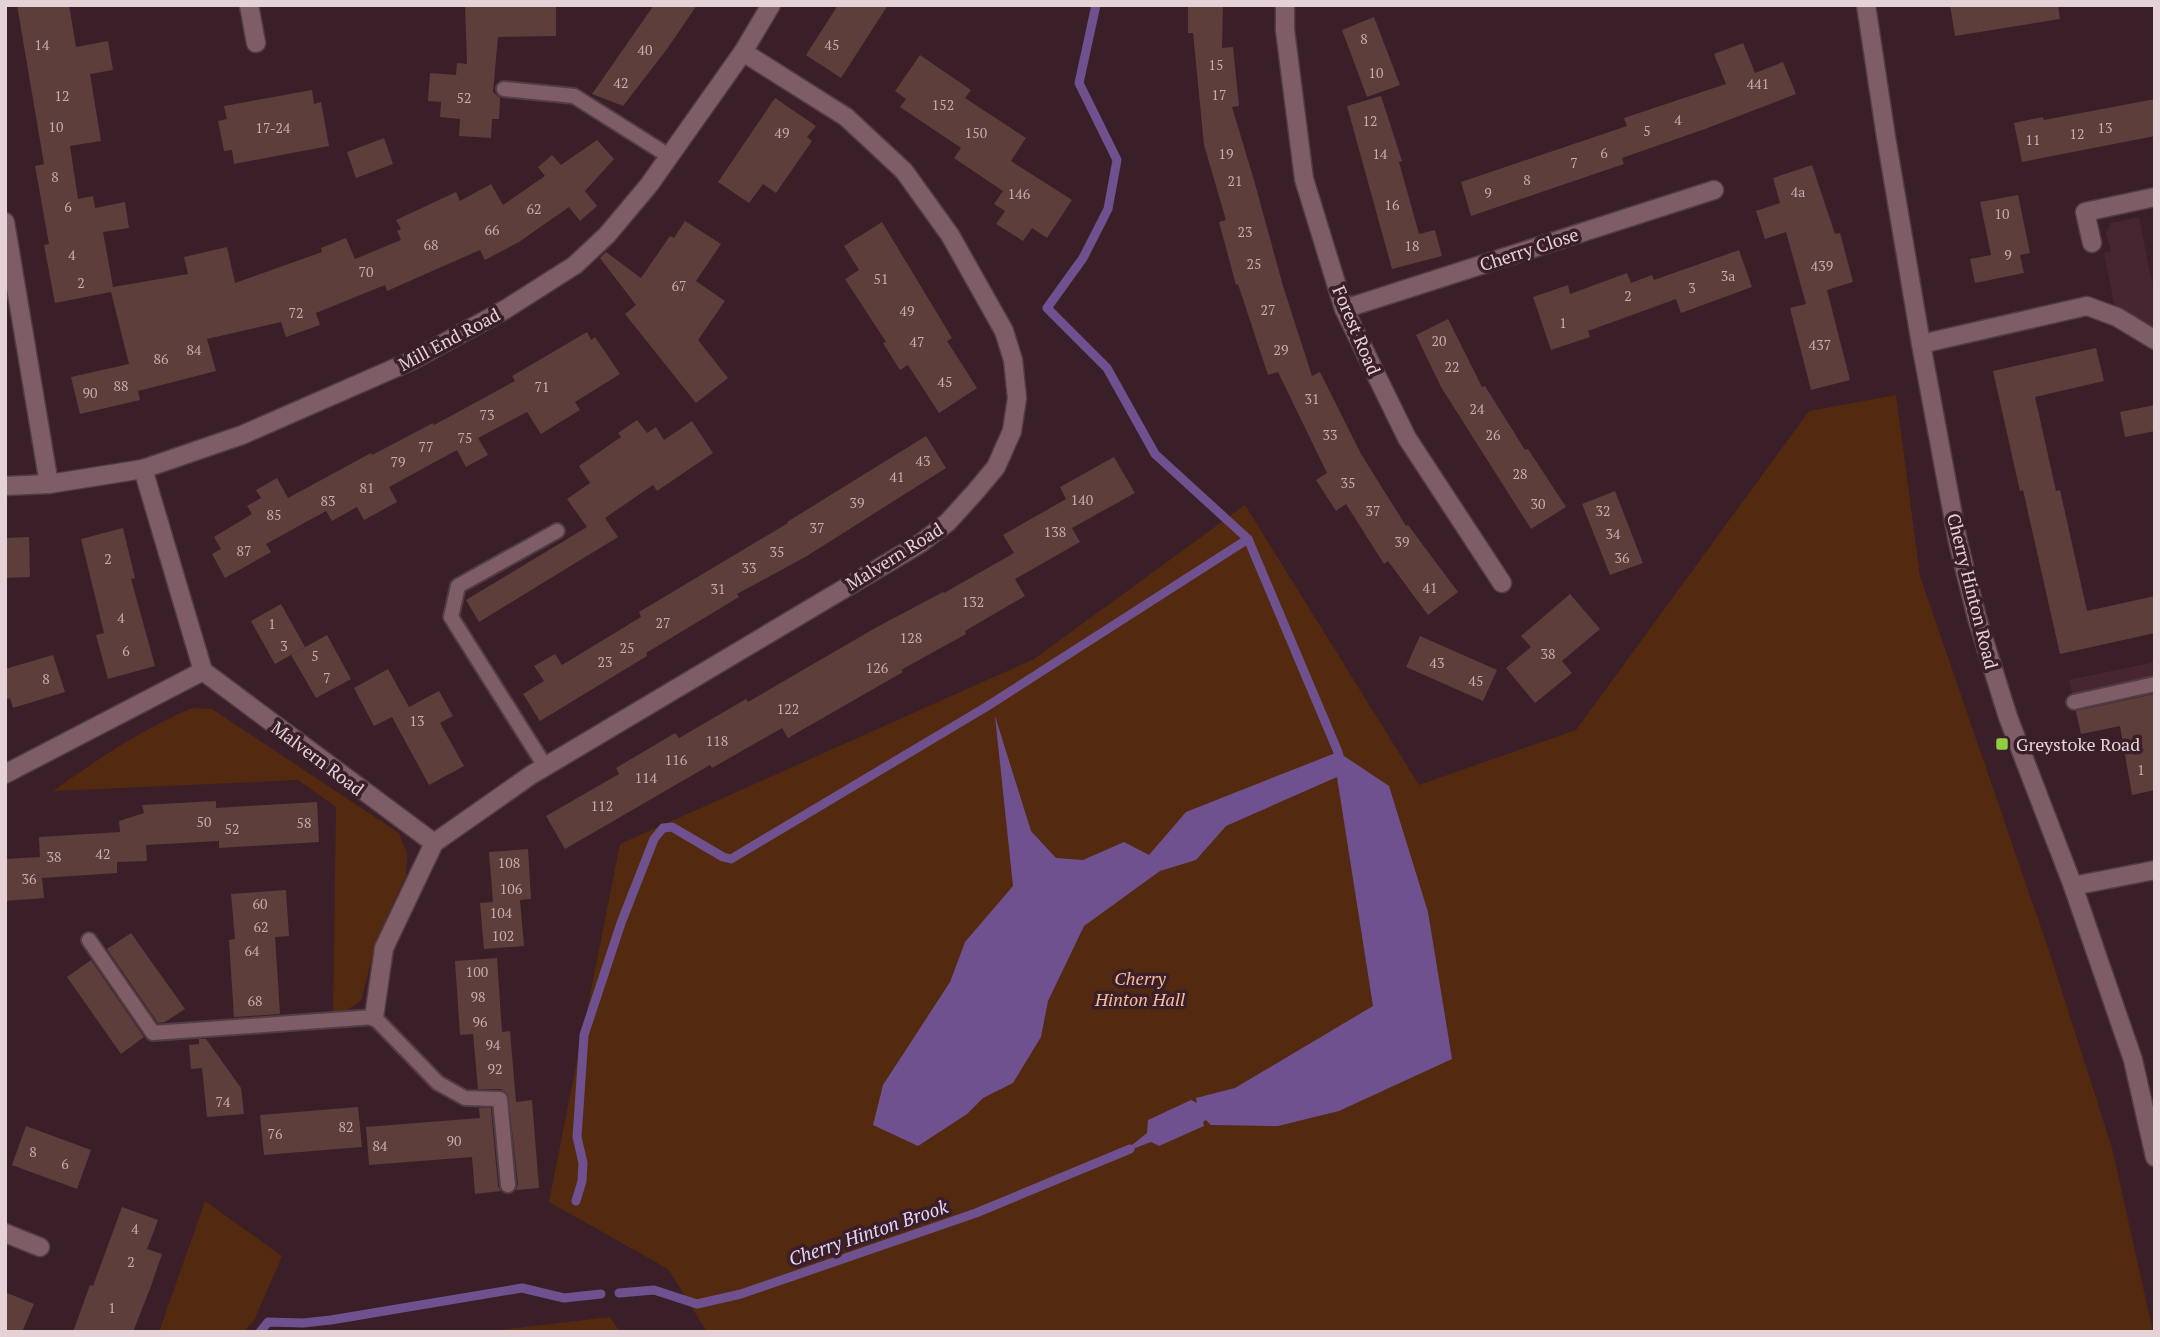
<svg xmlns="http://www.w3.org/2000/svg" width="2160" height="1337" font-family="'PT Serif',serif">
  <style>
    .built { fill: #482631 }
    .green { fill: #532a0f }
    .water { fill: #70518f }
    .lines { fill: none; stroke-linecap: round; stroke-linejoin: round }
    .stream { stroke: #70518f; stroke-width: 9 }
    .building { fill: #5e3e3b }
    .service-casing { stroke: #533d44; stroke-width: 18 }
    .minor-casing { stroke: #533d44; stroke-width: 21 }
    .tertiary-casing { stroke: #533d44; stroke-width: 21 }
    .service { stroke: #7e5d67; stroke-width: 14 }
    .minor { stroke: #7e5d67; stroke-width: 18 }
    .tertiary { stroke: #7e5d67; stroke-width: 18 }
    .poi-dot { fill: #8fcd42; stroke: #3a1f28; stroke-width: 2.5 }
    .labels { text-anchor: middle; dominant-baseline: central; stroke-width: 7; stroke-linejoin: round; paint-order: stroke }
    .number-label { font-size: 14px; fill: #c3adb0 }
    .street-label { font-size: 18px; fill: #e5d2d7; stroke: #3a1f28 }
    .poi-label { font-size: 18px; fill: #e5d2d7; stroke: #3a1f28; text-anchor: start }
    .park-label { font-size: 18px; font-style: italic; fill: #f5bc9b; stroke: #3a1f28 }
    .water-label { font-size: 19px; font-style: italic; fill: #e5d4f9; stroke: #3a1f28 }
  </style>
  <rect width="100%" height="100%" fill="#3a1f28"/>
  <g class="built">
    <polygon points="2139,217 2155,299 2155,340 2117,317 2104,253 2111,251 2106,233 2111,223"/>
    <polygon points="2155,662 2155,719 2081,734 2069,680"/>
  </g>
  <g class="green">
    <polygon points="1896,395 1920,576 2049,951 2112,1148 2153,1332 707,1332 668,1269 549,1202 620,844 1034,659 1245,505 1419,785 1576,730 1809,411"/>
    <path d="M192,708L212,709L399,833L407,853L406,876L377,938L361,1001L333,1019L336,807L298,780L53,791C96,760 143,729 192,708Z"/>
    <polygon points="205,1201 282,1256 254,1321 243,1332 159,1332"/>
    <polygon points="610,1317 620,1332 482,1332"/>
  </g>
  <polygon class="water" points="995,716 1031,831 1056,858 1083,860 1124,842 1149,855 1186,812 1338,752 1389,786 1428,912 1452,1059 1339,1111 1278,1126 1211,1125 1206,1120 1203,1122 1204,1126 1159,1146 1151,1142 1122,1153 1147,1133 1148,1120 1191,1100 1197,1103 1196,1098 1235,1088 1373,1006 1337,777 1226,826 1196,860 1160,871 1084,926 1048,1001 1041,1037 1013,1083 983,1098 967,1114 918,1146 873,1125 883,1085 950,982 965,942 1013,886"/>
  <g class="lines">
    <g class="stream">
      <polyline points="1096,5 1079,83 1117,160 1108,209 1083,258 1047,308 1107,368 1155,454 1248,539 1338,752 1340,760"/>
      <polyline points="576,1201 582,1181 583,1163 577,1137 584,1035 621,923 654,839 663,828 672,827 723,857 731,859 986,707 1248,539"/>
      <polyline points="619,1293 654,1290 697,1304 741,1294 976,1213 1130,1149"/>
      <polyline points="260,1332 268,1322 303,1323 331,1320 522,1288 564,1298 601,1294"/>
    </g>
  </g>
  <g class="building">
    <polygon points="17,5 69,5 76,47 108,41 113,70 90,74 101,141 70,146 78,199 93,196 95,208 125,202 129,228 103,232 113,287 188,274 184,257 227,247 235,283 322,252 321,248 346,238 355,259 401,240 397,231 401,229 396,220 456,192 460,201 491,184 503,205 545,176 538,167 552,155 561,165 597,140 614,159 585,191 597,206 580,221 569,207 519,242 485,260 480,250 387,291 385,285 316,313 320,325 286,337 281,322 207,339 216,371 138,391 140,400 80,414 71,377 129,364 111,292 55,303 44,245 49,244 35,166 44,164"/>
    <polygon points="465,5 556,5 556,36 498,37 493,92 500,98 499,119 492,119 491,138 459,136 460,119 440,117 441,102 428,101 430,73 456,75 457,63 467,64"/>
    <polygon points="654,5 697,5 667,49 623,106 592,94"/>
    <polygon points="838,5 888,5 841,78 806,55"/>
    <polygon points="1188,5 1223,5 1222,48 1233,47 1239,106 1232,107 1254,180 1283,286 1312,376 1320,372 1361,454 1406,526 1408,525 1458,592 1428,615 1388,561 1384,564 1346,504 1336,511 1316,480 1327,473 1278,372 1268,375 1238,284 1236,285 1219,222 1226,220 1204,145 1193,33 1188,33"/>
    <polygon points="1950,5 2058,5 2060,19 1955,36"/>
    <polygon points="1374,17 1400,85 1367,97 1342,30"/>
    <polygon points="1743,43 1755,73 1783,62 1796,94 1705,129 1622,158 1624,164 1471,216 1461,182 1627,126 1624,118 1726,84 1714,54"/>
    <polygon points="920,55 971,90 965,98 1026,138 1011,161 1072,200 1047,238 1032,228 1023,241 996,224 1005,211 994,204 1003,191 954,158 961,148 900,107 906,99 895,91"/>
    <polygon points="312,90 314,104 321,102 329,146 234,164 232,150 224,151 218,121 227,119 224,106"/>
    <polygon points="1381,96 1402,161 1399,162 1419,234 1435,230 1442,256 1392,269 1347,106"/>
    <polygon points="775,98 816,126 807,137 812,141 776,193 763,184 749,203 718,182"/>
    <polygon points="2155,99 2155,136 2022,162 2014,123 2043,117 2044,120"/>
    <polygon points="384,138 393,164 356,178 347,152"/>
    <polygon points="1812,165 1835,234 1840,233 1853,282 1827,290 1850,380 1811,390 1790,308 1806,304 1786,232 1765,239 1756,211 1780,203 1773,178"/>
    <polygon points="2018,195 2030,253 2020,255 2024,273 1975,283 1970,259 1991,255 1980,202"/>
    <polygon points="685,221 721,244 696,281 725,301 698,340 728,378 696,403 625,314 636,305 600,258 606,252 641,278 670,236 674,238"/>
    <polygon points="882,222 952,338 947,341 977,388 939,413 908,365 900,370 883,343 886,342 845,279 859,270 844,246"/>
    <polygon points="1739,250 1752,287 1681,313 1676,299 1588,331 1590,337 1551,350 1533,297 1568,285 1570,294 1627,273 1631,283 1652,275 1654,280"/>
    <polygon points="1448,319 1482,387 1485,386 1525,450 1528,449 1566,507 1531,529 1441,387 1416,335"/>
    <polygon points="587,332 591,340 595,337 620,374 575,402 580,410 541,434 527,412 478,438 488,455 466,467 457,450 389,487 397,502 364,520 357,507 332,521 326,511 266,544 271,552 225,578 212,554 221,549 214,537 252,514 247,506 261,498 256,490 277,478 288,498 371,453 372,455 433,423 434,425 515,381 512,376"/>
    <polygon points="2096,348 2104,381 2035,397 2056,491 2060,490 2087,611 2155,596 2155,633 2060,654 2023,490 2020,491 1993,371"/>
    <polygon points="2155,405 2155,431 2125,437 2120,412"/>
    <polygon points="637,420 647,433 656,427 664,440 692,421 713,453 657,491 653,485 605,518 618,537 479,622 466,600 587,527 567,499 590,483 579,466 621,437 618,433"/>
    <polygon points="926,436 946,468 807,556 737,594 739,597 646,653 647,656 540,721 523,694 544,681 534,666 555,654 562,665 641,617 639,612 788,523 787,522"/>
    <polygon points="1114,457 1135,493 1072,528 1080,542 1015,579 1025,596 965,631 966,634 901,670 903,672 788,738 782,728 712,768 710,765 565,849 546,816 619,774 616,768 675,733 679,738 746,699 748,702 877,627 943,592 944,593 1014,553 1003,535 1066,499 1060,487"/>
    <polygon points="1615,491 1643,563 1610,575 1582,504"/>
    <polygon points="123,528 135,578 131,579 155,666 108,679 96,635 104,633 81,539"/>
    <polygon points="29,537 30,577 5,578 5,538"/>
    <polygon points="1570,594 1600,629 1562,661 1572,673 1535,703 1506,668 1531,647 1521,636"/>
    <polygon points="281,604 305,647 275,664 251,621"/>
    <polygon points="327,635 351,679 316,698 291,655"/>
    <polygon points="1420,636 1497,670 1483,701 1406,667"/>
    <polygon points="53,655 65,692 13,708 10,698 5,700 5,669"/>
    <polygon points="388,669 409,707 439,691 453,716 440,723 464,766 429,785 392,717 374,726 354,688"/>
    <polygon points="2155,694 2155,790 2132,795 2120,726 2081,734 2076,711"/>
    <polygon points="216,801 216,808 317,802 319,842 219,848 219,841 146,845 147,861 117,862 117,873 42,878 44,898 5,901 5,859 40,857 39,837 120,832 119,821 144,813 142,805"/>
    <polygon points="528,849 531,899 520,900 524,946 484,949 480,903 493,902 489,852"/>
    <polygon points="286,890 289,936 275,937 280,1014 234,1017 229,940 235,939 231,894"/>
    <polygon points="131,933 185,1009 165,1022 158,1023 107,949"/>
    <polygon points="497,958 502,1032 510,1031 516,1102 532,1100 539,1188 516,1190 518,1184 508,1094 501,1089 478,1089 473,1034 460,1035 455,961"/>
    <polygon points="91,960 144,1037 121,1054 67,977"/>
    <polygon points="199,1039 206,1039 241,1088 244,1114 207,1117 202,1068 191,1069 189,1045 199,1044"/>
    <polygon points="358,1107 362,1147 264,1155 260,1115"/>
    <polygon points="479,1108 491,1108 498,1186 501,1191 475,1194 472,1157 369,1165 366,1127 480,1118"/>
    <polygon points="26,1126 91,1150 77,1189 12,1165"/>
    <polygon points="122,1207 158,1220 147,1249 162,1254 151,1286 133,1332 73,1332 90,1285 93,1286"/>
    <polygon points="5,1292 34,1304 22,1332 5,1332"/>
  </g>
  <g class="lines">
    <defs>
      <g id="service">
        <polyline points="504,89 574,96 669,156"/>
        <polyline points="2074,702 2155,684"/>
        <polyline points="545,766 451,617 458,586 557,531"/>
        <polyline points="89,940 153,1033 374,1017 438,1083 465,1098 500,1099 508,1185"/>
      </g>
      <g id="minor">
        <polyline points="249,5 256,43"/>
        <polyline points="1285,5 1285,30 1304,179 1344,309 1407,438 1502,583"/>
        <polyline points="5,222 49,484"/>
        <polyline points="2092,243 2085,212 2155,197"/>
        <polyline points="1344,309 1714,190"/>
        <polyline points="1921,344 2087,306 2117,317 2155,340"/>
        <polyline points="143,469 203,671 434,843 531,775 921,543 948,522 976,491 996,467 1012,431 1017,398 1013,360 1004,331 950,235 904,171 846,117 743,52"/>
        <polyline points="5,486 49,484 143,469 242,435 411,361 506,309 575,265 607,235 649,185 743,52 771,5"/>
        <polyline points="5,774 203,671"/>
        <polyline points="2073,886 2155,870"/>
        <polyline points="374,1017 384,948 434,843"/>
        <polyline points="5,1233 40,1247"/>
      </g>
      <polyline id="tertiary" points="1866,5 1886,137 1921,344 1958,542 1977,618 2008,717 2073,886 2133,1060 2155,1157"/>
    </defs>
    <use href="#service" class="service-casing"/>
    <use href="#minor" class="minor-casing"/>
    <use href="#tertiary" class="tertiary-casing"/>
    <use href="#service" class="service"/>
    <use href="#minor" class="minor"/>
    <use href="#tertiary" class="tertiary"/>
  </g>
  <rect class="poi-dot" x="1995" y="737" width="14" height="14" rx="3.5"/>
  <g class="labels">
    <g class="number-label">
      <text x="1364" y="38">8</text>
      <text x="42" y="44">14</text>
      <text x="832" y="44">45</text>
      <text x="645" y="49">40</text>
      <text x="1216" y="64">15</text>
      <text x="1376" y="72">10</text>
      <text x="621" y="82">42</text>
      <text x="1758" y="83">441</text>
      <text x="1219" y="94">17</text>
      <text x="62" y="95">12</text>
      <text x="464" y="97">52</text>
      <text x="943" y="104">152</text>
      <text x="1678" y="119">4</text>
      <text x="1370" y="120">12</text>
      <text x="56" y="126">10</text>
      <text x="273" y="127">17-24</text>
      <text x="2105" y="127">13</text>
      <text x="1647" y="130">5</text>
      <text x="782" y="132">49</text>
      <text x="976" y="132">150</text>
      <text x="2077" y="133">12</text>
      <text x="2033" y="139">11</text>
      <text x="1604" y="152">6</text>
      <text x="1226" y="153">19</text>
      <text x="1380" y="153">14</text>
      <text x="1574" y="162">7</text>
      <text x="55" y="176">8</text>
      <text x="1527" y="179">8</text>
      <text x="1235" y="180">21</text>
      <text x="1798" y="191">4a</text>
      <text x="1488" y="192">9</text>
      <text x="1019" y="193">146</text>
      <text x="1392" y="204">16</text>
      <text x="68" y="206">6</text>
      <text x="534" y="208">62</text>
      <text x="2002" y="213">10</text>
      <text x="492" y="229">66</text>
      <text x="1245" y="231">23</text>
      <text x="431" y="244">68</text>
      <text x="1412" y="245">18</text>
      <text x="72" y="254">4</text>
      <text x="2008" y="254">9</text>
      <text x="1254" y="263">25</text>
      <text x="1822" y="265">439</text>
      <text x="366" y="271">70</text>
      <text x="1728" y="275">3a</text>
      <text x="881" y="278">51</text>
      <text x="81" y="282">2</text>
      <text x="679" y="285">67</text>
      <text x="1692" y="287">3</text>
      <text x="1628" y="295">2</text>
      <text x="1268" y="309">27</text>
      <text x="907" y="310">49</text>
      <text x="296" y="312">72</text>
      <text x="1563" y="322">1</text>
      <text x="1439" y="340">20</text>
      <text x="917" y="341">47</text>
      <text x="1820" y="344">437</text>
      <text x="194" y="349">84</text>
      <text x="1281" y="349">29</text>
      <text x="161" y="358">86</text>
      <text x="1452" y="366">22</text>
      <text x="945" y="381">45</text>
      <text x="121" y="385">88</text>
      <text x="542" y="386">71</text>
      <text x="90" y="392">90</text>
      <text x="1312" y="398">31</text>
      <text x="1477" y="408">24</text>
      <text x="487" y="414">73</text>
      <text x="1330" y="434">33</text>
      <text x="1493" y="434">26</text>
      <text x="465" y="437">75</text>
      <text x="426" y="446">77</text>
      <text x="923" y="460">43</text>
      <text x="398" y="461">79</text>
      <text x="1520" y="473">28</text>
      <text x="897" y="476">41</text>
      <text x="1348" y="482">35</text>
      <text x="367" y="487">81</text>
      <text x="1082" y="499">140</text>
      <text x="328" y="500">83</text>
      <text x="857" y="502">39</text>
      <text x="1538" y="503">30</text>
      <text x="1373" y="510">37</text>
      <text x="1603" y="510">32</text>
      <text x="274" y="514">85</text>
      <text x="817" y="527">37</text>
      <text x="1055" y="531">138</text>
      <text x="1613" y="533">34</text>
      <text x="1402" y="541">39</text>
      <text x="244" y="550">87</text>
      <text x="777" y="551">35</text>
      <text x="1622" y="557">36</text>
      <text x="108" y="558">2</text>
      <text x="749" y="567">33</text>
      <text x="1430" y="587">41</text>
      <text x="718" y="588">31</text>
      <text x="973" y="601">132</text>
      <text x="121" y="617">4</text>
      <text x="663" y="622">27</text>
      <text x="272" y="623">1</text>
      <text x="911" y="637">128</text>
      <text x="284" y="645">3</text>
      <text x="627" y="647">25</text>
      <text x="126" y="650">6</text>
      <text x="1548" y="653">38</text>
      <text x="315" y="655">5</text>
      <text x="605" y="661">23</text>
      <text x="1437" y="662">43</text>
      <text x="877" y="667">126</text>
      <text x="327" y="677">7</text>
      <text x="46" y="678">8</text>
      <text x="1476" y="680">45</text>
      <text x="788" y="708">122</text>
      <text x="417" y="720">13</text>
      <text x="717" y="740">118</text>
      <text x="676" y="759">116</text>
      <text x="2141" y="769">1</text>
      <text x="646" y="777">114</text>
      <text x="602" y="805">112</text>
      <text x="204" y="821">50</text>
      <text x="304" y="822">58</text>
      <text x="232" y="828">52</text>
      <text x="103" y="853">42</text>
      <text x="54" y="856">38</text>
      <text x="509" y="862">108</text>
      <text x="29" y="878">36</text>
      <text x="511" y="888">106</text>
      <text x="260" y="903">60</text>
      <text x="501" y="912">104</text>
      <text x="261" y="926">62</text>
      <text x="503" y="935">102</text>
      <text x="252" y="950">64</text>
      <text x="477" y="971">100</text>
      <text x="478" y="996">98</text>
      <text x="255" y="1000">68</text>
      <text x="480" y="1021">96</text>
      <text x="493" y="1044">94</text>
      <text x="495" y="1068">92</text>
      <text x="223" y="1101">74</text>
      <text x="346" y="1126">82</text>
      <text x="275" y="1133">76</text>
      <text x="454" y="1140">90</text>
      <text x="380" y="1145">84</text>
      <text x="33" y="1151">8</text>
      <text x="65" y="1163">6</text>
      <text x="135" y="1228">4</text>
      <text x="131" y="1261">2</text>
      <text x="112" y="1307">1</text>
    </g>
    <g class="street-label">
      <text transform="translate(1529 249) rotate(-18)">Cherry Close</text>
      <text transform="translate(1357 330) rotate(67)">Forest Road</text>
      <text transform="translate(449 339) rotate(-28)">Mill End Road</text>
      <text transform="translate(894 556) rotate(-32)">Malvern Road</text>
      <text transform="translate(1973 591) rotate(76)">Cherry Hinton Road</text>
      <text transform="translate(318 758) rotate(37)">Malvern Road</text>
    </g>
    <g class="poi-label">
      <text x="2016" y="744">Greystoke Road</text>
    </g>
    <g class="park-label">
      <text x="1140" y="978">Cherry<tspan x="1140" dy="21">Hinton Hall</tspan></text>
    </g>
    <g class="water-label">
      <text transform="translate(868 1232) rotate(-19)">Cherry Hinton Brook</text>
    </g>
  </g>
  <rect width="2160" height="1337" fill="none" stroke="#e5d2d7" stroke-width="14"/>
</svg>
